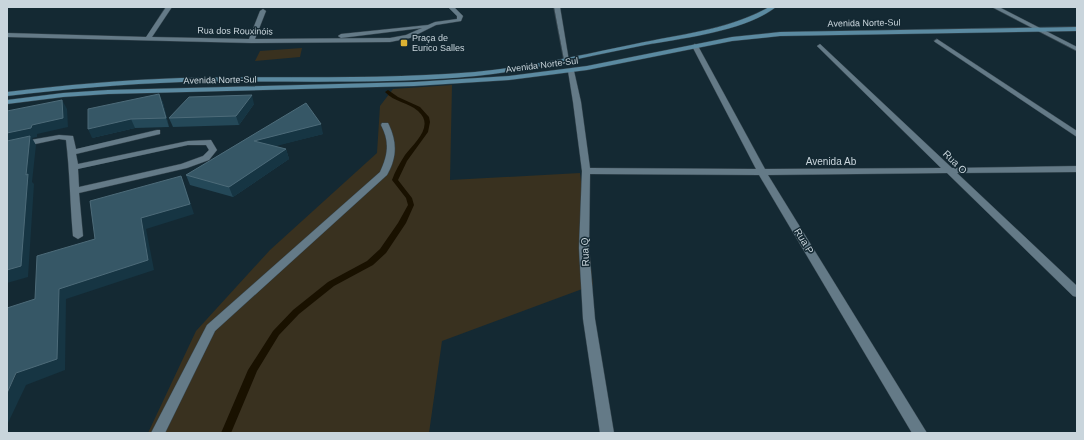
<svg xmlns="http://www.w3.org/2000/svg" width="1084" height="440" font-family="Arial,sans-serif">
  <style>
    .green { fill: #39311f }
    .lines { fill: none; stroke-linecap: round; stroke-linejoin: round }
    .stream { fill: #191100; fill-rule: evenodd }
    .lane-casing { stroke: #34444d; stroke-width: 1 }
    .street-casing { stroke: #34444d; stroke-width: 1 }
    .secondary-casing { stroke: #34444d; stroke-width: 1 }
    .lane { fill: #647a87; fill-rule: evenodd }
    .street { fill: #647a87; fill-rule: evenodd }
    .secondary { fill: #5b8aa1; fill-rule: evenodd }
    .wall { fill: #244858 }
    .shaded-wall { fill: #163543 }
    .building { fill: #365766; stroke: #4d6b79 }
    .poi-dot { fill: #dcb233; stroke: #142933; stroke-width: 1.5 }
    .labels { text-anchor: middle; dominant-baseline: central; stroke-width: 3; stroke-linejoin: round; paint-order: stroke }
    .far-street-label { font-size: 9px; fill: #c9d5dc; stroke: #142933 }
    .far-poi-label { font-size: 9px; fill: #c9d5dc; stroke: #142933; text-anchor: start }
    .street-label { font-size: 10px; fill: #c9d5dc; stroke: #142933 }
  </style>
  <rect width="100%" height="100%" fill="#142933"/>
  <g class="green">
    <polygon points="302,48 300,57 255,61 260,51"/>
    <polygon points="452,85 450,180 580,173 593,285 442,341 429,433 148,433 196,331 270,250 377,153 380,106 393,89"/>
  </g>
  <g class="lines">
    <path class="stream" d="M388,90L398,97L420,107L429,117L430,122L428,132L407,161L398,180L412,198L414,205L406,223L386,253L373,265L334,286L299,314L279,335L257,371L231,433H221L248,370L273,331L293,310L328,282L367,261L380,249L398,223L408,205L406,198L392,180C395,171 400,163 405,155C415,142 435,126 418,111C408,102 394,102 385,92Z"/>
    <defs>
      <path id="lane" d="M382,123H388L389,125C397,142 397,158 387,175L215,331L165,433H151L207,325L380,172C388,155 390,142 381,125Z"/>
      <g id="street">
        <polygon points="166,7 172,7 152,37 249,39 260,11 263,9 266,11 255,39 390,38 406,35 422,28 341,38 338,36 341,34 428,25 435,22 457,19 457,16 448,7 454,7 463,16 461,21 436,25 410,38 390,42 251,43 7,37 7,33 146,37"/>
        <polygon points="554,7 560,7 569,61 564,60"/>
        <polygon points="992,7 999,7 1077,47 1077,51"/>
        <polygon points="937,39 1077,131 1077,137 935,42 934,41"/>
        <polygon points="695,44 698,46 765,169 941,168 818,47 817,46 820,44 952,168 1077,166 1077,172 957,173 1077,286 1077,297 1073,296 947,173 768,175 927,433 912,433 759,175 590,174 589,248 595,319 614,433 600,433 583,319 579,248 582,171 573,102 568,71 571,69 574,71 581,102 590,168 756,169 692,46"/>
        <path d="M157,130H160V134L76,154L78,164L188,141L211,140L217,150L209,160L187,168L79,193L83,236L78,239L73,236C70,204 70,172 66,140L59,139L7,150V144L59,135L73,136L76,149ZM188,145H206L209,150L203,156L181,164L79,187L78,169Z"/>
      </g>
      <g id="secondary">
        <path d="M769,7H776C745,31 684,38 645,45C589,56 533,70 476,76C379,85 280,80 182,82C124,84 65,89 7,96V92C65,85 122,80 181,78C279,76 377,80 475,72C529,67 582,55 635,44C681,34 728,30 769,7Z"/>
        <polygon points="1077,27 1077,31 780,36 732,41 587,70 509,80 414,86 108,94 63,97 7,104 7,100 63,93 108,90 414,82 509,76 587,66 732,37 780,32"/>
      </g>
    </defs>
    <use href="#lane" class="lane-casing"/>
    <use href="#street" class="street-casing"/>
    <use href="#secondary" class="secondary-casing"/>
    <use href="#lane" class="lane"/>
    <use href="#street" class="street"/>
    <use href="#secondary" class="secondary"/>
  </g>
  <g class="wall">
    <polygon points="159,94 163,103 169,127 135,128 92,138"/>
    <polygon points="306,103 323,134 274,146 286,149 289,159 233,197 190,185 186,175"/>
    <polygon points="254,104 239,125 173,127 169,118"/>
  </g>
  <g class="shaded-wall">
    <polygon points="159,94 163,103 169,127 166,118"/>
    <polygon points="252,95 254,104 239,125 236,116"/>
    <polygon points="62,100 67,109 68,127 37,134 37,137 32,138 36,145 32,182 34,184 28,277 7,283 7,133 32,125"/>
    <polygon points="131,119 135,128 92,138 88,129"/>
    <polygon points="321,124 323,134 257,151 254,141"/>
    <polygon points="286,149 289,159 233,197 229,187"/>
    <polygon points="181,176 185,186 194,214 146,229 154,270 66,299 65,370 26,385 7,425 7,393 59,289 141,218"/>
  </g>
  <g class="building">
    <polygon points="159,94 166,118 131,119 88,129 88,109"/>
    <polygon points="252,95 236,116 169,118 189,97"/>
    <polygon points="62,100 63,118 32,125 31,128 7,133 7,111"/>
    <polygon points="306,103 321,124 254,141 286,149 229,187 186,175"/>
    <polygon points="30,136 26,175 28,174 21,266 7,270 7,141"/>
    <polygon points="181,176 190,204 141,218 148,260 59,289 57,359 16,373 7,393 7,308 35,299 37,256 95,239 90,201"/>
  </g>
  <rect class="poi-dot" x="400" y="39" width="8" height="8" rx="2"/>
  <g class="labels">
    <g class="far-street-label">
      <text transform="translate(864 23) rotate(-1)">Avenida Norte-Sul</text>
      <text transform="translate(235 31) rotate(1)">Rua dos Rouxinóis</text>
      <text transform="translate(542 65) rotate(-7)">Avenida Norte-Sul</text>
      <text transform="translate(220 80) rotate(-1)">Avenida Norte-Sul</text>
    </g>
    <g class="far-poi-label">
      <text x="412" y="38">Praça de<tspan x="412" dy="10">Eurico Salles</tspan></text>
    </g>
    <g class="street-label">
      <text x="831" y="161">Avenida Ab</text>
      <text transform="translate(955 162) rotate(44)">Rua O</text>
      <text transform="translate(804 241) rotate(59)">Rua P</text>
      <text transform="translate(585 252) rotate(-92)">Rua Q</text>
    </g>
  </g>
  <rect width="1084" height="440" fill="none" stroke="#c9d5dc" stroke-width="16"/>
</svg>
